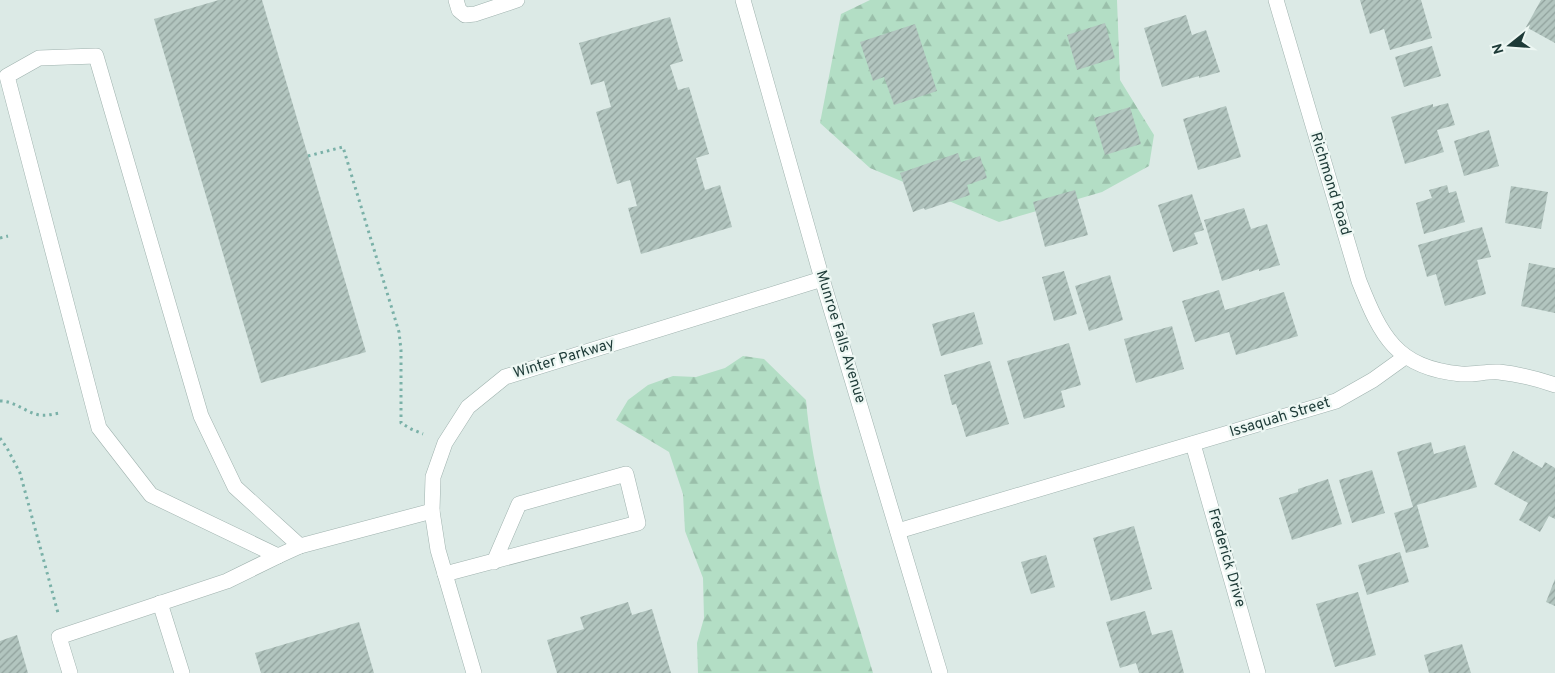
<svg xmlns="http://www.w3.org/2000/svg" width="1555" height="673" font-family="Overpass,sans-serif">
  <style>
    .forest { fill: url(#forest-firs) }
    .building { fill: url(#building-hatch) }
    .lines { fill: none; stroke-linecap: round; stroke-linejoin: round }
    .service-casing { stroke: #9fb2ae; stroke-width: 16 }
    .minor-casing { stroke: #9fb2ae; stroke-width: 16 }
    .tertiary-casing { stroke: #9fb2ae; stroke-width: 16 }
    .path { stroke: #7ab1a8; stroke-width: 3; stroke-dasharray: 2.5 4; stroke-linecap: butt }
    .service { stroke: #fff; stroke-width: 15 }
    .minor { stroke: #fff; stroke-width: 15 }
    .tertiary { stroke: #fff; stroke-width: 15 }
    .labels { text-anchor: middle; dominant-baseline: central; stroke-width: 4.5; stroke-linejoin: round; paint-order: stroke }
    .street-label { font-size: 15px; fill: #1d3a37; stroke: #edf7f3 }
  </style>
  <defs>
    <pattern id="forest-firs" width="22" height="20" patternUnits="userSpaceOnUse" patternTransform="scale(1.25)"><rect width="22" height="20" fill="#b3dec5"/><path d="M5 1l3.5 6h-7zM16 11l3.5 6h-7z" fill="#9abfaa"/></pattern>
    <pattern id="building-hatch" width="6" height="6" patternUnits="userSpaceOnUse" patternTransform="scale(1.25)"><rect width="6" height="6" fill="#b2c5bf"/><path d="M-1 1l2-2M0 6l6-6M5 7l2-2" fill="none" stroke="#90a19c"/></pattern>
  </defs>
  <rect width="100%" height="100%" fill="#dceae6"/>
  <g class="forest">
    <polygon points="870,0 1117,0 1120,80 1154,135 1149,166 1102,192 999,222 870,168 820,123 841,14"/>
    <path d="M743,356L764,359L806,400C814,493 847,583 873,673H698L697,643L704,618L703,578L685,531L683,494L669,452L616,420L628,400L648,385L673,376L696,377L725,368Z"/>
  </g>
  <g class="building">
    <polygon points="219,0 262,0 366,352 261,383 154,19"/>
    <polygon points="1360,0 1421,0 1432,38 1390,50 1384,29 1370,34"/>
    <polygon points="1541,0 1555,0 1555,43 1526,27"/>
    <polygon points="1186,15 1192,35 1206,30 1220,72 1199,78 1199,76 1162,87 1144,28"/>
    <polygon points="670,17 683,61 670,65 678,90 689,87 709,154 696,158 705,190 720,185 732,227 641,254 628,208 637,206 630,180 617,184 596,112 611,107 604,81 591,85 579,43"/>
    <polygon points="1105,23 1115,58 1077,70 1067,35"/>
    <polygon points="915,24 937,91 894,105 884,77 873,81 860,42"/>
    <polygon points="1432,46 1441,76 1404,87 1395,57"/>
    <polygon points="1448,103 1455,125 1437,130 1444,152 1405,164 1391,117 1433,104 1433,107"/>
    <polygon points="1226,106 1241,157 1198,170 1183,119"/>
    <polygon points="1130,107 1141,144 1105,155 1094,118"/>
    <polygon points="1489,130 1499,166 1464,176 1454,141"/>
    <polygon points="958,153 961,162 980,156 987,178 967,185 970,195 925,210 924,208 913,212 900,173"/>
    <polygon points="1447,185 1449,193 1456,191 1465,222 1424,234 1416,203 1432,198 1429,190"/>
    <polygon points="1511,186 1548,192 1541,229 1505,223"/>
    <polygon points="1075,190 1088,235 1045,247 1033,202"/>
    <polygon points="1192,194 1204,230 1194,233 1198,244 1173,252 1158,205"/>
    <polygon points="1244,208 1251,229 1267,224 1280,265 1259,271 1259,269 1222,281 1204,220"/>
    <polygon points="1482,227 1491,257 1477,260 1486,294 1445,306 1436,274 1427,277 1418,245"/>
    <polygon points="1529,263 1555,268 1555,313 1521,306"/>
    <polygon points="1064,271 1077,314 1054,321 1042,277"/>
    <polygon points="1110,275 1123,320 1089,331 1075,286"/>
    <polygon points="1219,290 1225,310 1284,292 1298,336 1236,355 1229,332 1195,342 1182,301"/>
    <polygon points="974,312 983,344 941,356 932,324"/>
    <polygon points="1172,326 1184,369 1136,383 1124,339"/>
    <polygon points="1069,343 1081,385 1061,391 1065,407 1024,419 1007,361"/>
    <polygon points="990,361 1009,424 966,437 956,404 952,405 944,375"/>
    <polygon points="1431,442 1434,454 1465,445 1477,487 1417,505 1429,547 1406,553 1394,513 1413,507 1397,452"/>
    <polygon points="1513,451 1542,468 1545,462 1555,468 1555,519 1549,516 1540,532 1519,520 1528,503 1494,484"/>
    <polygon points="1372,470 1385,513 1352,523 1339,480"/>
    <polygon points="1328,479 1342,524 1292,540 1279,498 1298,492 1298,489"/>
    <polygon points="1134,526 1152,589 1111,601 1093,538"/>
    <polygon points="1400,552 1409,582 1367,595 1358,565"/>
    <polygon points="1046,555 1055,587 1031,594 1021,562"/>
    <polygon points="1555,579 1555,606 1546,602"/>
    <polygon points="1358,592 1376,655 1335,667 1316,604"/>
    <polygon points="628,602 632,615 652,609 671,673 557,673 547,640 584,629 580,617"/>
    <polygon points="1145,611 1152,635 1172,630 1184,673 1139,673 1136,663 1120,668 1106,622"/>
    <polygon points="359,622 374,673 261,673 255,653"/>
    <polygon points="17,635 28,673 0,673 0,641"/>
    <polygon points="1462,644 1471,673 1429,673 1424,655"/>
  </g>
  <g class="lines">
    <defs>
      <g id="service">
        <polyline points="456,0 459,10 465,15 475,14 517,0"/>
        <polygon points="96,56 201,416 235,487 300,546 278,556 151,495 99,428 7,76 39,58"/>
        <polyline points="300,546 432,511"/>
        <polyline points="445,574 638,523 626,474 519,504 494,562"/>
        <polyline points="160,603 182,673"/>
        <polyline points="70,673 59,637 227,581 278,556"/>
      </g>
      <g id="minor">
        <path d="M1276,0L1359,281C1381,336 1396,368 1461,374C1474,375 1487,371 1499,372C1517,374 1538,379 1555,385"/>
        <polyline points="1193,444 1258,673"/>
        <polyline points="898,531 1336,401 1373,380 1405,357"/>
        <polyline points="474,673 438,550 432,511 433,477 445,443 468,407 505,377 822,279"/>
      </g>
      <polyline id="tertiary" points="743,0 822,279 940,673"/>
    </defs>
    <use href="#service" class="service-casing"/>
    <use href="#minor" class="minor-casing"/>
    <use href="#tertiary" class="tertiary-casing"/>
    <g class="path">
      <polyline points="308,156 343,147 399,332 401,350 401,423 411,429 423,434"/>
      <polyline points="0,238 8,236"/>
      <path d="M0,401C15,401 25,412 39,415C47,416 53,414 60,413"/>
      <polyline points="0,438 7,448 20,473 58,613"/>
    </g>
    <use href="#service" class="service"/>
    <use href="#minor" class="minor"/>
    <use href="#tertiary" class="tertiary"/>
  </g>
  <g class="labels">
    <g class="street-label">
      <text transform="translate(1330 184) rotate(73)">Richmond Road</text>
      <text transform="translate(840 337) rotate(73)">Munroe Falls Avenue</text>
      <text transform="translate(564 359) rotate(-17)">Winter Parkway</text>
      <text transform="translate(1280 418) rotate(-17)">Issaquah Street</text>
      <text transform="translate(1226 558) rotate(74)">Frederick Drive</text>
    </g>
  </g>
  <g transform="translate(1510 45) rotate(253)" stroke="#edf7f3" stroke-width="4" paint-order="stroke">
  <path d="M0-4L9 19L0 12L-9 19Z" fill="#1d3a37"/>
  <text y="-8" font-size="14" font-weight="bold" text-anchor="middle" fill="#1d3a37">N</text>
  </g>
</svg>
